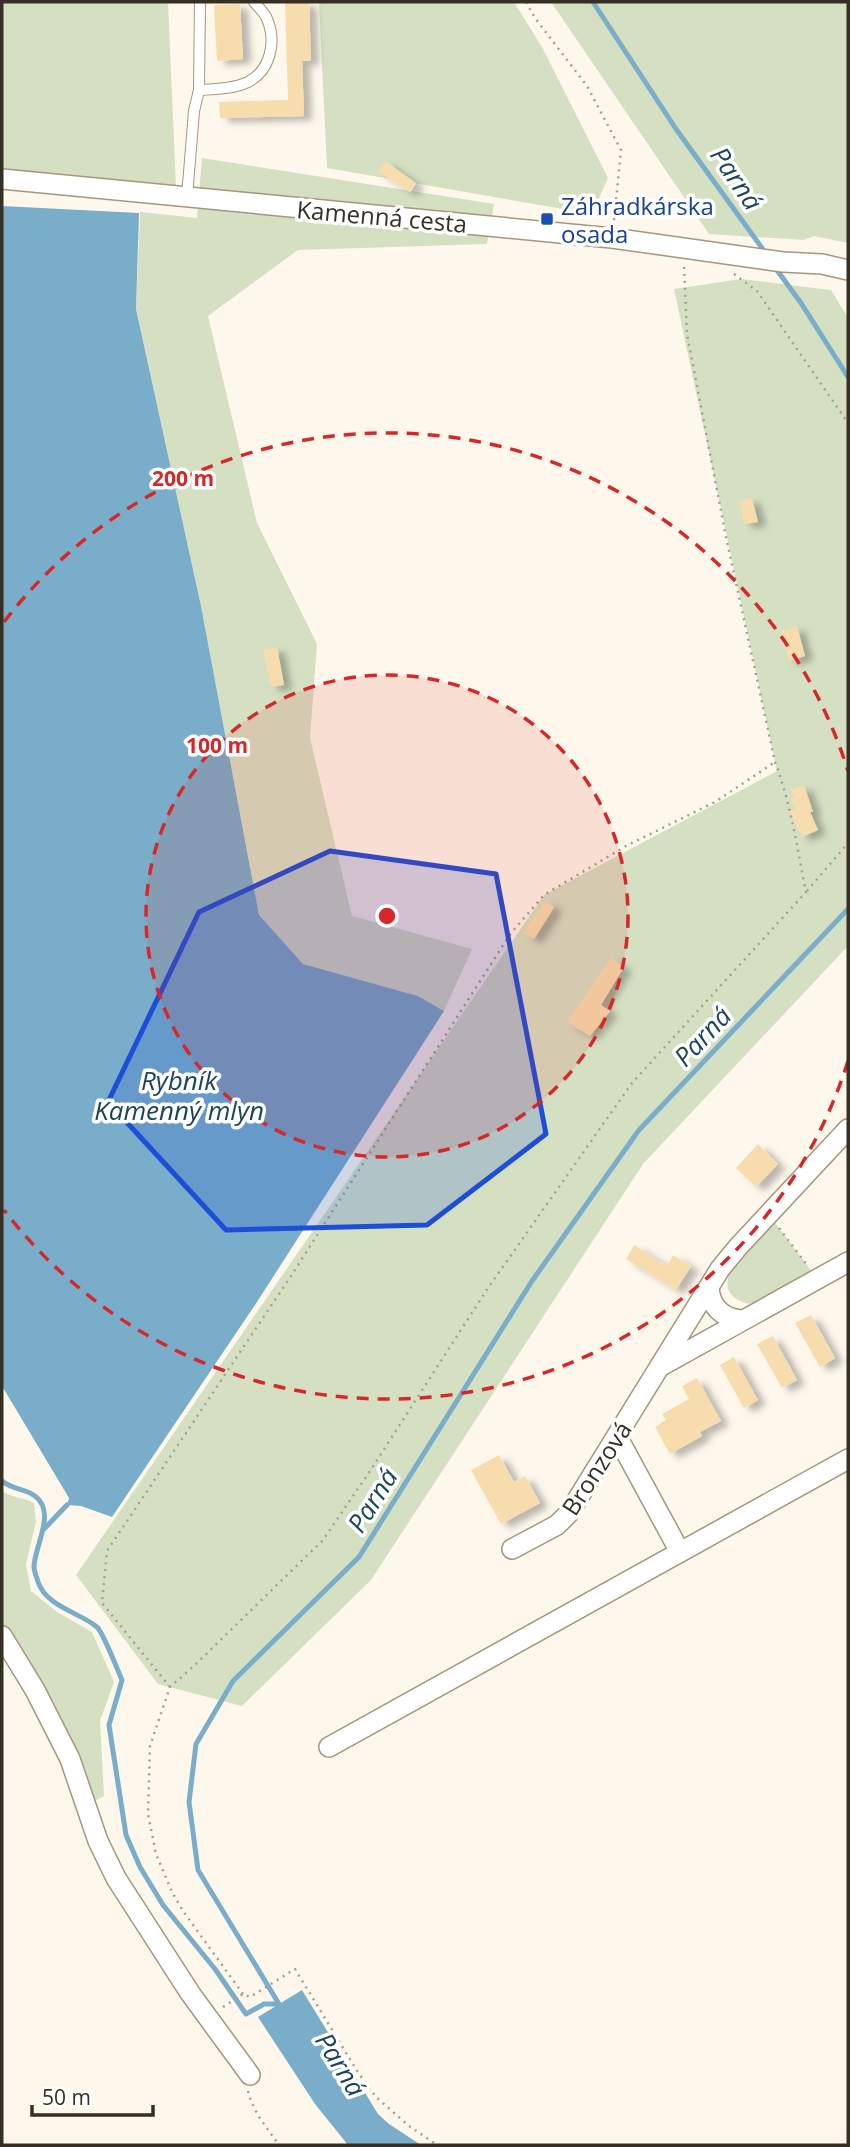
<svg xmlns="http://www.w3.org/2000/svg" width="850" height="2147" font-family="'Open Sans',sans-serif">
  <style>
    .green { fill: #d5e0c3 }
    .water { fill: #79adc9 }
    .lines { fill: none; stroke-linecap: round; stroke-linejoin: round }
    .stream { stroke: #79adc9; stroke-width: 5 }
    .building { fill: #f7ddad; filter: url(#shadow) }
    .service-casing { stroke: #a5967c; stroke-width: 12 }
    .minor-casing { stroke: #a5967c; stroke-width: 22 }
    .path { stroke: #a59f93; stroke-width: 2.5; stroke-dasharray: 2 5; stroke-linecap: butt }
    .service { stroke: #fff; stroke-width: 10 }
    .minor { stroke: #fff; stroke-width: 19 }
    .marked { fill: #1d4ed8; fill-opacity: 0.2; stroke: #1d4ed8; stroke-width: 5; stroke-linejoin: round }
    .ring { fill: none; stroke: #d62828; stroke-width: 3.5; stroke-dasharray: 12 9 }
    .transit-dot { fill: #1a4fb4; stroke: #fff; stroke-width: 2.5 }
    .labels { text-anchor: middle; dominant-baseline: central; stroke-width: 7; stroke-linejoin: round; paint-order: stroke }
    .transit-label { font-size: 24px; fill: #164399; stroke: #fff; text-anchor: start }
    .street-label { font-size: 24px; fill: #352f24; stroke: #fff }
    .water-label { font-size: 26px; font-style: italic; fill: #1b465a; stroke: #fff }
    .centre { fill: #d62828; stroke: #fff; stroke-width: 3.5 }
    .ring-label { font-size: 21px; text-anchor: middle; font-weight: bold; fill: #d62828; stroke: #fff; stroke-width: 7; stroke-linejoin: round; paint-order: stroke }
  </style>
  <defs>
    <filter id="shadow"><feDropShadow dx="8" dy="4.5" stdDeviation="3.5" flood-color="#0004"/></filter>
  </defs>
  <rect width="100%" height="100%" fill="#fef8ec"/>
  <g class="green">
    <polygon points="2,2 168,2 176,187 2,172"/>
    <polygon points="319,2 514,2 542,47 608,178 592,214 327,168"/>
    <polygon points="551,2 848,2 848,243 814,236 804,240 709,234"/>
    <polygon points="202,158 494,204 487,244 298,250 208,316 257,523 317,644 310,738 352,916 472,949 444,1011 418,996 303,964 259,915 201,606 136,309 140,212 197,218"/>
    <polygon points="741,279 831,290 848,318 848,946 643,1164 371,1580 242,1706 158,1684 76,1575 544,895 777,771 674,289"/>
    <path d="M773,1220L813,1273C798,1281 770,1299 756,1303C749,1305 741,1302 735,1298C708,1277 759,1236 773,1220Z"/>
    <path d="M2,1491C12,1498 23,1497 34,1503L36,1522L26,1564L31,1591L57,1612L92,1632L114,1682L100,1721L104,1796L89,1804L2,1627Z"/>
  </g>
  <g class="water">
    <polygon points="2,206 139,213 136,309 201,606 259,915 303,964 418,996 444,1011 255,1305 112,1517 81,1506 67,1505 69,1498 2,1386"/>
    <polygon points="302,1990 378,2114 389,2124 421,2145 348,2145 315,2104 258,2017"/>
  </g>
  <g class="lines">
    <g class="stream">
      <polyline points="593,2 676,129 767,255"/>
      <polyline points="774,266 801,303 848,377"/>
      <path d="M2,1481C13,1490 25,1488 35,1496C57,1512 34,1547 34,1567C34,1571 37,1578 38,1582C47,1607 79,1612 97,1627C104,1634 117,1669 122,1680L109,1725L126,1835L140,1867L163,1905L215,1969L246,2014L264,2004H278"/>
      <polyline points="44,1529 67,1505"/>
      <polyline points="282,2009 198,1870 189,1802 196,1744 233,1681 359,1557 532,1281 639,1130 848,909"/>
    </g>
  </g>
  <g class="building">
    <polygon points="285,2 309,2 311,61 302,61 304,116 220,118 219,102 288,100"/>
    <polygon points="240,4 243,59 217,61 214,5"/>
    <polygon points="385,161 416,183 410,192 378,172"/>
    <polygon points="752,498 758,522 744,524 739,501"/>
    <polygon points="797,626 805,656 789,661 781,631"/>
    <polygon points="277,647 284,685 271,687 263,650"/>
    <polygon points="804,785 813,812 810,812 818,830 802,837 789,811 795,809 791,798 794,797 791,789"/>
    <polygon points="546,901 554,907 534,939 523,933"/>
    <polygon points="611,958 624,967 601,1005 610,1011 590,1036 567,1022"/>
    <polygon points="758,1144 778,1164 756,1187 736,1168"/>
    <polygon points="634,1245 667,1266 673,1255 691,1266 676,1290 626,1259"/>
    <polygon points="811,1315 835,1358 820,1367 795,1323"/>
    <polygon points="773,1336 797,1380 782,1388 757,1344"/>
    <polygon points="734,1357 758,1400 744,1408 720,1365"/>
    <polygon points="697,1378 721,1421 700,1432 702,1436 670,1454 655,1427 666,1420 662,1414 689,1399 682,1386"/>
    <polygon points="499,1455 514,1482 525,1476 540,1503 501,1524 471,1470"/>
  </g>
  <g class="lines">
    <defs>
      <g id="service">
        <path d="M199,90C215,89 233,89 248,82C270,71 277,42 267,19C265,13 258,7 254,2"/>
        <polyline points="187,197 194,111 199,90 200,2"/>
      </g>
      <g id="minor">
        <polyline points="2,179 612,238 783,262 822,264 848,270"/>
        <path d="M709,1287C710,1306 722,1318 741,1320"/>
        <polyline points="663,1365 848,1262"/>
        <polyline points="617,1436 680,1552"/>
        <polyline points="512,1549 557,1525 569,1513 720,1269 738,1247 848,1129"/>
        <polyline points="2,1636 35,1690 70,1759 98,1841 116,1878 190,1993 250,2075"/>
        <polyline points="329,1747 848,1459"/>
      </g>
    </defs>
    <use href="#service" class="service-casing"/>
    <use href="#minor" class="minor-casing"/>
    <g class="path">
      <polyline points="526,2 535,18 587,86 621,150 614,221"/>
      <polyline points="734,274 757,291 848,423"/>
      <polyline points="807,891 848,843"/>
      <polyline points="779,1228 807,1265"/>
      <polyline points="170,1687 102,1603 107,1551 291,1276 511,933 544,895 626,846 715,802 775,762"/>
      <path d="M243,1994L183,1911L172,1892L156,1854L148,1814L150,1746L170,1687L196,1664L323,1540L370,1471L488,1288L632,1083L806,892C797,848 791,804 775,762L726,537L687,334L684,264"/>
      <polyline points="223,2007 243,1994 250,1997 295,1969 359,2074 376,2097 409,2126 437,2145"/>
      <path d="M248,2091C253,2112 267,2128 279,2145"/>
    </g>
    <use href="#service" class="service"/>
    <use href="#minor" class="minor"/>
  </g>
  <path class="marked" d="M330,851L496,874L546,1134L427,1225L226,1230L108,1102L199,912Z"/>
  <circle cx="387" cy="916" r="241" fill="#d62828" fill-opacity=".12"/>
  <g class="ring">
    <circle cx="387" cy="916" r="241"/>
    <path d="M848 1061A483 483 0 0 1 4 1210M4 622A483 483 0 0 1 848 771"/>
  </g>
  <rect class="transit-dot" x="540" y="212" width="14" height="14" rx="3.5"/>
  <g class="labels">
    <g class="transit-label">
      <text x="561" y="205">Záhradkárska<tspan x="561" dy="28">osada</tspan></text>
    </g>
    <g class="street-label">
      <text transform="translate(382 216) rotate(5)">Kamenná cesta</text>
      <text transform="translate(596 1468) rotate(-57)">Bronzová</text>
    </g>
    <g class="water-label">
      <text transform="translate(737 178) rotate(56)">Parná</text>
      <text transform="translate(702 1036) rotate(-47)">Parná</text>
      <text x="179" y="1080">Rybník<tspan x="179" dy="30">Kamenný mlyn</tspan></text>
      <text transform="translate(372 1500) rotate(-58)">Parná</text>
      <text transform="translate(341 2064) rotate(58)">Parná</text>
    </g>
  </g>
  <circle cx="387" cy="916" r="10" class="centre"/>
  <g class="ring-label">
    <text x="183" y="486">200 m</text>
    <text x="217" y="753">100 m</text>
  </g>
  <rect width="850" height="2147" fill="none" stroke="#352f24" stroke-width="7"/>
  <path d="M32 2105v10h121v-10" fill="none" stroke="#352f24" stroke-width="3.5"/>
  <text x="42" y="2105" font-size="21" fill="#352f24" stroke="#ffffff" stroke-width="5" paint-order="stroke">50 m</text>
</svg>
